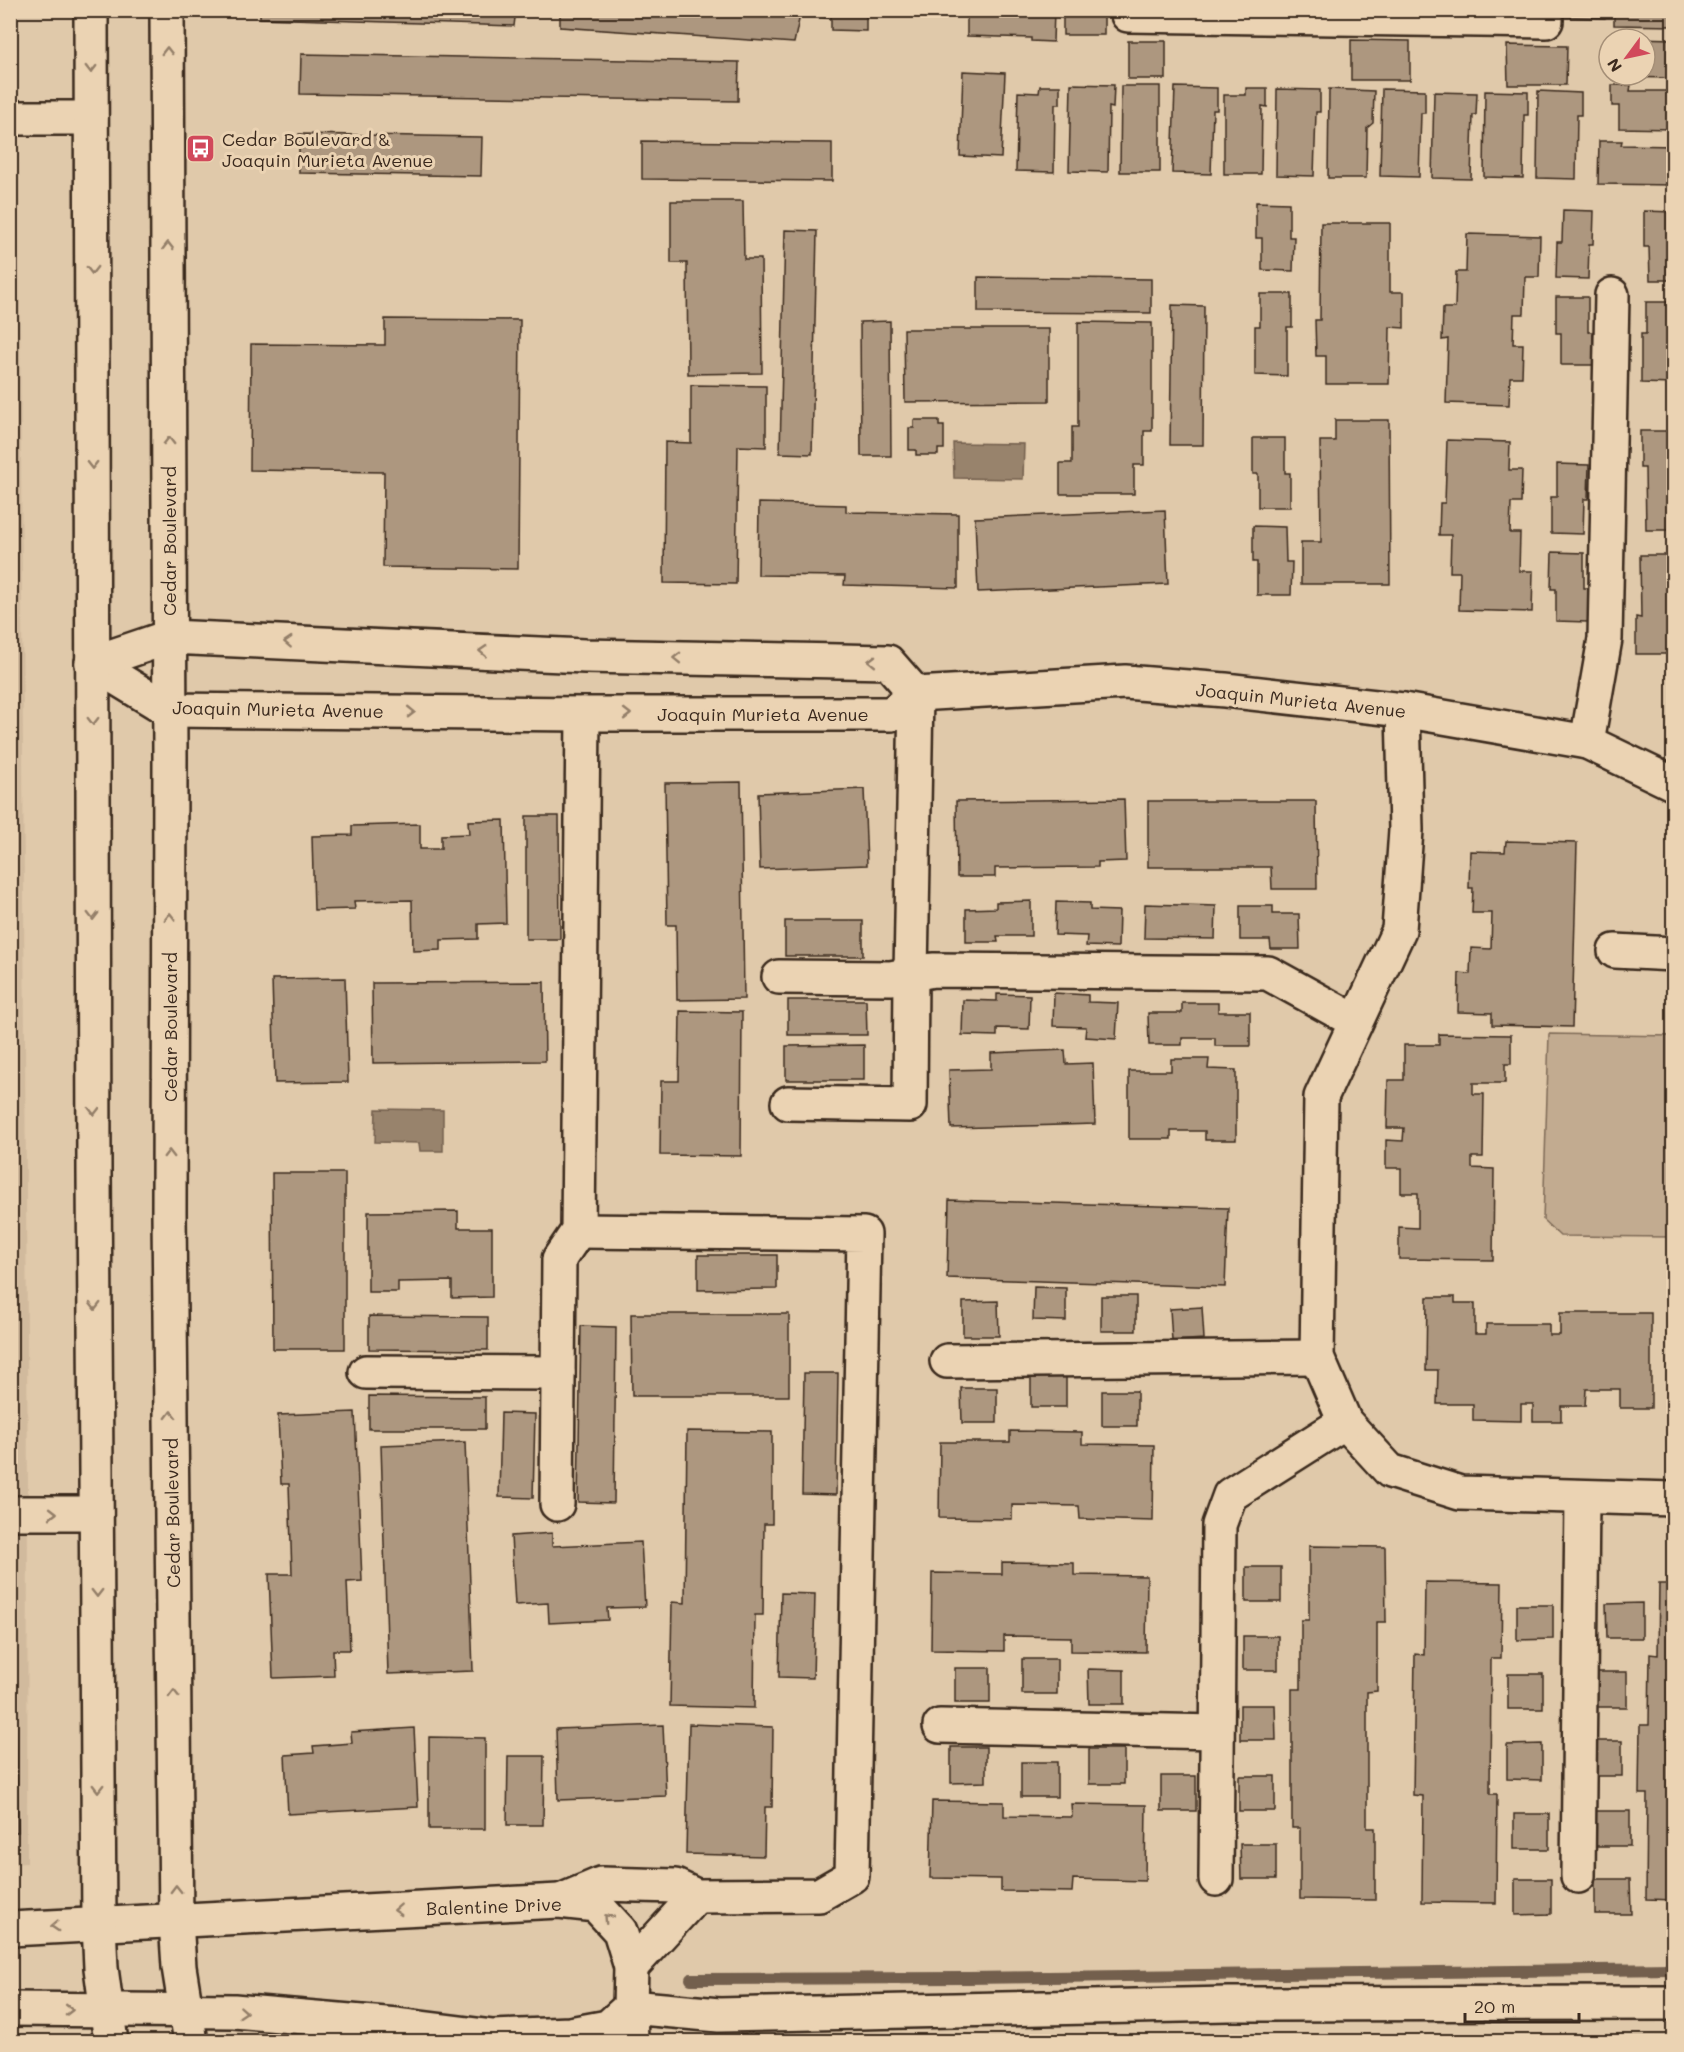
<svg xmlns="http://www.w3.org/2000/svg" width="1684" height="2052" font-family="Mali,sans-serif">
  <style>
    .built { fill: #d1ba9d }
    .green { fill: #c2ab90; stroke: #7e6a57; stroke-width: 1.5 }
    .water { fill: #98836c; stroke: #735f4d; stroke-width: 1.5 }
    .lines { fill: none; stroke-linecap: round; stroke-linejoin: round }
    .stream { stroke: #735f4d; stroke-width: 12 }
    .building { fill: #ad977f; stroke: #3b2a1e; stroke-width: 1.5 }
    .minor-casing { stroke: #3b2a1e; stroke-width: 38 }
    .major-casing { stroke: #3b2a1e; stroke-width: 38 }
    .minor { stroke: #ebd3b3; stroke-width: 33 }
    .major { stroke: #ebd3b3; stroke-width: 33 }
    .oneway { stroke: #937e68 }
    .labels { text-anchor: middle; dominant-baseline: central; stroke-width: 6; stroke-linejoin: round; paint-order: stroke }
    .poi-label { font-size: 18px; fill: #3b2a1e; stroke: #ebd3b3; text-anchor: start }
    .street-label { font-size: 18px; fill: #3b2a1e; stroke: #ebd3b3 }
  </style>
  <rect width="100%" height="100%" fill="#e0c9aa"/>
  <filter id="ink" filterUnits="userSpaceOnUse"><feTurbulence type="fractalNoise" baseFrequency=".0167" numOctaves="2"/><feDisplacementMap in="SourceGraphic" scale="12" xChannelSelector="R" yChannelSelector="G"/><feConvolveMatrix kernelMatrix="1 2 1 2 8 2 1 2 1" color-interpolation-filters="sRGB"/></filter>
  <g filter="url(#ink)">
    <g class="built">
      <polygon points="18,10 28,1489 27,1863 11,1864 10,11"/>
      <polygon points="1673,2035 1673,2042 1501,2041"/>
    </g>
    <polygon class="green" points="1549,1034 1673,1036 1673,1237 1560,1236 1543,1220"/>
    <g class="water">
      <polygon points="953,443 1024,444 1023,479 954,478"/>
      <polygon points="376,1109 443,1110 443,1151 420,1151 419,1143 375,1142"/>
    </g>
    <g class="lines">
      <polyline class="stream" points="691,1979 967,1978 1674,1969"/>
    </g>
    <g class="building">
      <polygon points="260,10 516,10 514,26 260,18"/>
      <polygon points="560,10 828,10 828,18 800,15 794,43 560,27"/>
      <polygon points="831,10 866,10 866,31 831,30"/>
      <polygon points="967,10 1054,10 1053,42 1031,41 1031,38 967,36"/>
      <rect x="1063" y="10" width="41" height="25"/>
      <polygon points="1566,10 1605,10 1605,18 1566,17"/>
      <polygon points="1614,10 1674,10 1674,26 1614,25"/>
      <polygon points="1613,34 1636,34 1636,38 1674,39 1674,78 1613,77 1613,75 1645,75 1645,39 1613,39"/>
      <polygon points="1351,40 1410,41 1410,80 1351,80"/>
      <rect x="1128" y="41" width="38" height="38"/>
      <polygon points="1507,45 1567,46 1566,85 1508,85"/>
      <polygon points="301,54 739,62 738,101 300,94"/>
      <polygon points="963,71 1005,73 1001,158 960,156"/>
      <polygon points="1071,84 1114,85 1113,108 1109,107 1108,172 1069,171"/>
      <polygon points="1612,85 1631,85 1630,91 1674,91 1674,129 1619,128 1619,106 1612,106"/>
      <polygon points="1040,86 1060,86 1060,104 1055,104 1054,172 1016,171 1018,92 1039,93"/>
      <polygon points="1121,86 1160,86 1160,172 1120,172"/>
      <polygon points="1175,87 1217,88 1217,110 1213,110 1211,174 1172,173"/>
      <polygon points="1246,88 1267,88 1267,107 1262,106 1261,174 1224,174 1224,95 1246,95"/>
      <polygon points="1277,89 1320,90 1320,112 1316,112 1314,176 1276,175"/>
      <polygon points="1329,89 1374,91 1373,123 1367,128 1366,178 1328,178"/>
      <polygon points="1382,89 1425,90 1425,113 1421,113 1419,177 1380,176"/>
      <polygon points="1485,91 1528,92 1528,115 1524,115 1523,178 1484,177"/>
      <polygon points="1538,91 1581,93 1581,115 1577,115 1576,179 1537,178"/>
      <polygon points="1434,92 1477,93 1476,115 1473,115 1471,179 1432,178"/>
      <polygon points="299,134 482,137 481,176 299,173"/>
      <polygon points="642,141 832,143 832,181 642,179"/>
      <polygon points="1599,141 1622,141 1621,145 1674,146 1674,185 1598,184"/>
      <polygon points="671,201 743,201 744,259 761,259 762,373 688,374 687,263 671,263"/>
      <polygon points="1256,202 1289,203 1289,237 1294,237 1293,271 1262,270 1262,238 1256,238"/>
      <polygon points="1563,210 1594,211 1593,244 1589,244 1588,279 1556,278 1557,242 1562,242"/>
      <polygon points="1644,211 1674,212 1674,280 1650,280 1649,247 1644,247"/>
      <polygon points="1321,223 1390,223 1390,292 1404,292 1404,328 1390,327 1389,384 1326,384 1326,356 1316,356 1315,320 1320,320"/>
      <polygon points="785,230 817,231 812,454 780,453"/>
      <polygon points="1467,234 1540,236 1539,277 1525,277 1524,314 1514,314 1513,344 1523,344 1522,377 1510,377 1509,405 1446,403 1448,339 1442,340 1443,308 1455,308 1456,272 1466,272"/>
      <polygon points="978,277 1151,279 1151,313 978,312"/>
      <polygon points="1260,294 1292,294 1292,327 1287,327 1287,376 1255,375 1255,326 1260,326"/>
      <polygon points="1556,297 1588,297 1588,332 1593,332 1593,365 1561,365 1561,333 1556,333"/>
      <polygon points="1646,302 1674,302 1673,384 1641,383 1641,334 1646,334"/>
      <polygon points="1172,305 1204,306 1203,445 1170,445"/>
      <polygon points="385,319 520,320 518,569 383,567 384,472 250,470 251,344 385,345"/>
      <polygon points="890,321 891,456 861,456 860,322"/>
      <polygon points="1078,322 1152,323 1152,431 1144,431 1144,465 1134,465 1134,494 1060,494 1060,463 1072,463 1072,427 1078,427"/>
      <polygon points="904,329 1049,329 1049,401 905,402"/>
      <polygon points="691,385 766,386 766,447 738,446 736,584 664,583 665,442 691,443"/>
      <polygon points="914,420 939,420 939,426 944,426 944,449 938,449 938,455 916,455 916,450 909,450 909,428 914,428"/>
      <polygon points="1335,420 1389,420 1390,584 1301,584 1301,542 1321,542 1320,441 1335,441"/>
      <polygon points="1640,431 1672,431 1674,530 1646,530 1645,468 1640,468"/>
      <polygon points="1253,438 1285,438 1285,473 1290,473 1290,507 1258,507 1258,474 1253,474"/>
      <polygon points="1447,440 1510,442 1509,470 1522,470 1521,503 1511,503 1510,533 1520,533 1519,571 1533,571 1532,612 1459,610 1460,572 1450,572 1451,535 1439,535 1440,503 1445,503"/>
      <polygon points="1557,464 1589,465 1588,499 1584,499 1583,534 1551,533 1551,497 1557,497"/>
      <polygon points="10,475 14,475 12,528 10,528"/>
      <polygon points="759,503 846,505 846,512 958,514 958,588 844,585 845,576 758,575"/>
      <polygon points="1165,510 1168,584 978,592 975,518"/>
      <polygon points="1253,526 1285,527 1286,562 1292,562 1291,595 1257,595 1257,562 1253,562"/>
      <polygon points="1552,552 1584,553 1584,588 1588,588 1588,622 1556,621 1556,589 1551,589"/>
      <polygon points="1640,555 1673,555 1673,619 1668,619 1669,654 1636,654 1636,617 1641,618"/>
      <polygon points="741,782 744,999 677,1000 676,925 667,925 665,783"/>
      <polygon points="864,789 867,865 760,869 758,793"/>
      <polygon points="1124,799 1126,861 1098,862 1098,867 995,868 995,877 957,877 956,801"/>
      <polygon points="1148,801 1316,801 1317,889 1272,889 1271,867 1148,867"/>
      <polygon points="526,816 559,816 560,939 526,939"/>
      <polygon points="504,820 506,923 478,924 478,939 441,940 441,950 413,951 412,900 354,901 355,909 314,910 312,836 352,835 352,826 420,824 420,849 441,849 441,835 469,834 468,821"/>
      <polygon points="1506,841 1577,843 1572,1027 1492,1025 1492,1013 1458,1012 1459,973 1470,974 1471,948 1491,949 1492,913 1472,913 1473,888 1469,888 1470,851 1505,852"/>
      <polygon points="1031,901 1031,936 997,936 998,942 966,942 966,909 996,908 996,902"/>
      <polygon points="1056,902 1090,903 1090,910 1119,911 1118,947 1086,946 1087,936 1055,935"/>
      <polygon points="1145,904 1216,906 1215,939 1144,938"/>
      <polygon points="1240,906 1273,906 1273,914 1299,914 1300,949 1271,949 1270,940 1240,940"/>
      <rect x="785" y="921" width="78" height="35"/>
      <polygon points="345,978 348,1082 275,1083 272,979"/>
      <polygon points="544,982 545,1061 373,1063 372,983"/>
      <polygon points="1054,993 1088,995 1088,1002 1118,1003 1116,1039 1085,1037 1086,1027 1053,1026"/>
      <polygon points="997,994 1030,995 1029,1029 997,1028 997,1036 962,1035 963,1000 997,1001"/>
      <polygon points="788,1000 866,1000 867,1035 788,1035"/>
      <polygon points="1182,1003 1218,1003 1218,1012 1250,1012 1250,1046 1215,1046 1215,1038 1182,1038 1182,1045 1149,1045 1148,1013 1182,1013"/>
      <polygon points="680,1011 742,1012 741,1156 660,1155 661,1081 679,1081"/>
      <polygon points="1439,1034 1511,1035 1511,1064 1505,1064 1505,1083 1473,1083 1473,1094 1484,1094 1483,1157 1472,1157 1472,1168 1494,1169 1493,1260 1399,1259 1399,1227 1418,1228 1418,1193 1401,1193 1401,1168 1386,1168 1386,1140 1403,1141 1404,1128 1387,1128 1388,1080 1404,1080 1404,1045 1439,1045"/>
      <polygon points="864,1045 864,1080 786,1080 786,1046"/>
      <polygon points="1065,1050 1066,1064 1093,1063 1095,1124 951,1128 949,1070 991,1069 991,1053"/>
      <polygon points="1171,1059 1209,1059 1208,1069 1236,1070 1236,1140 1205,1140 1205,1131 1171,1131 1171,1139 1129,1139 1129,1071 1171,1071"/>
      <polygon points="272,1173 345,1173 345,1349 273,1349"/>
      <polygon points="949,1200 1228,1208 1225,1287 947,1278"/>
      <polygon points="458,1211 458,1228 492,1228 492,1297 452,1298 452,1281 398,1282 398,1292 368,1292 368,1212"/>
      <polygon points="698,1255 777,1255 777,1289 698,1290"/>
      <polygon points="1034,1287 1066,1288 1066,1321 1033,1320"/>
      <rect x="1101" y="1296" width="35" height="35"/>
      <polygon points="1427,1297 1455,1297 1455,1303 1475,1303 1475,1334 1486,1334 1486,1324 1549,1324 1549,1335 1560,1335 1560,1313 1651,1313 1651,1408 1620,1408 1620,1389 1586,1389 1585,1406 1561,1406 1561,1421 1533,1421 1533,1404 1521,1404 1521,1421 1473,1420 1473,1404 1437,1404 1438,1370 1426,1370"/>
      <polygon points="998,1301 999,1336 963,1336 963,1302"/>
      <polygon points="1202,1307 1204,1339 1172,1341 1170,1309"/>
      <polygon points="631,1314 789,1314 789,1396 632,1396"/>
      <polygon points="369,1316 488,1317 488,1350 369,1349"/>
      <polygon points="581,1326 616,1327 614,1503 578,1502"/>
      <polygon points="804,1373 838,1373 836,1495 802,1494"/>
      <rect x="1031" y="1373" width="35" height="34"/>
      <polygon points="961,1388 997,1388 997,1423 962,1423"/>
      <rect x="1102" y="1391" width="35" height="35"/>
      <rect x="10" y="1392" width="5" height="88"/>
      <polygon points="369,1396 485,1397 485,1429 369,1429"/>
      <polygon points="355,1412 362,1581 347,1582 350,1650 333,1650 334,1676 273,1678 269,1574 292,1574 289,1484 281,1484 278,1415"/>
      <polygon points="501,1413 535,1414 533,1498 499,1497"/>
      <polygon points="687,1431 772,1432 772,1524 764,1524 763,1615 755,1615 754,1708 670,1706 672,1602 685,1603"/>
      <polygon points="1010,1431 1082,1432 1082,1444 1154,1445 1153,1521 1080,1519 1079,1506 1012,1505 1012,1519 939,1518 940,1442 1010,1442"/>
      <polygon points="465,1442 473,1671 388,1674 381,1445"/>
      <polygon points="552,1533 552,1546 641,1542 645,1607 607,1608 608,1620 549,1623 548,1603 515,1605 511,1536"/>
      <polygon points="1309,1546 1385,1547 1386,1622 1377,1622 1377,1691 1367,1692 1367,1828 1375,1828 1375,1900 1300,1899 1300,1828 1292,1828 1292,1689 1301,1689 1301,1620 1309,1620"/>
      <polygon points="1002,1562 1074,1563 1074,1575 1147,1576 1146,1652 1071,1651 1071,1637 1004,1636 1004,1651 931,1650 932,1573 1002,1574"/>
      <rect x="1246" y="1567" width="35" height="35"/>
      <polygon points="10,1573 14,1573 18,1832 10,1832"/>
      <polygon points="1425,1582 1502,1583 1501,1658 1491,1658 1490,1794 1497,1794 1496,1903 1422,1902 1423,1796 1413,1795 1415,1654 1424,1655"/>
      <polygon points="1659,1584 1674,1584 1674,1900 1646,1899 1647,1794 1639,1794 1640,1725 1649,1725 1650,1654 1658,1655"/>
      <polygon points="781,1593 815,1594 813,1678 779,1677"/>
      <polygon points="1642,1603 1642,1638 1607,1638 1606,1604"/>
      <polygon points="1517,1605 1553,1605 1553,1639 1517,1640"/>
      <rect x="1243" y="1636" width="35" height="34"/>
      <rect x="1022" y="1659" width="35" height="35"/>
      <rect x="955" y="1668" width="35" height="35"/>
      <polygon points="1088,1669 1124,1670 1124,1704 1089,1704"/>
      <rect x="1592" y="1672" width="35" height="35"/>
      <rect x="1508" y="1674" width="35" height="35"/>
      <polygon points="1240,1705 1275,1705 1276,1740 1240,1740"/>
      <polygon points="689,1724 773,1727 772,1807 765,1807 764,1856 686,1854"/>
      <polygon points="663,1725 666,1796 558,1800 556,1729"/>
      <polygon points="414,1728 418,1807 288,1814 285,1755 314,1753 313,1746 352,1743 351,1732"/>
      <polygon points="429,1737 485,1738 485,1829 429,1829"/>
      <polygon points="1586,1741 1622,1741 1622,1776 1587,1776"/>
      <polygon points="1542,1744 1542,1780 1507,1779 1507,1745"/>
      <polygon points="951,1747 986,1747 986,1782 951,1783"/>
      <rect x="1089" y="1749" width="35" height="35"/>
      <polygon points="508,1756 544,1756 543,1825 507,1825"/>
      <rect x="1021" y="1762" width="36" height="35"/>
      <rect x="1161" y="1776" width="35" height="35"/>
      <rect x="1239" y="1776" width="36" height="35"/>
      <polygon points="932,1801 1004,1802 1004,1816 1072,1817 1071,1804 1146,1805 1145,1881 1073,1879 1072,1892 1001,1891 1001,1879 930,1878"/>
      <rect x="1594" y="1811" width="36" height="35"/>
      <rect x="1514" y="1814" width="35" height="35"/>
      <polygon points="1240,1844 1276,1844 1276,1879 1241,1879"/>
      <polygon points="1515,1879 1551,1879 1551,1914 1515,1915"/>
      <polygon points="1595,1879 1630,1879 1631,1914 1595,1914"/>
    </g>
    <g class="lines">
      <defs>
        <g id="minor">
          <polyline points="1128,10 1128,15 1546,21 1546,10"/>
          <polyline points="10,118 91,118"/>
          <polyline points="92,663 169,710 583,714 891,714 916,694 1125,682 1225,690 1403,710 1587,742 1674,784"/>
          <polyline points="92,663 169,637 585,656 888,662 916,694"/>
          <polyline points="1403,710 1406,830 1399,930 1321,1097 1317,1357 1345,1422 1390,1471 1460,1493 1674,1499"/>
          <polyline points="1587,742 1605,639 1612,295"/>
          <polyline points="1615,951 1674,954"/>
          <polyline points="779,977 891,978 933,970 1268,973 1355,1021"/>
          <polyline points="788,1103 910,1105 911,974 916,694"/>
          <polyline points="947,1361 1317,1357"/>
          <polyline points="366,1372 558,1373"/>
          <polyline points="557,1504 559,1259 578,1231 583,714"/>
          <polyline points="10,1513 96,1513"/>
          <polyline points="940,1726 1216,1732"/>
          <polyline points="1578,1876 1582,1498"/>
          <polyline points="1216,1879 1219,1525 1230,1495 1345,1422"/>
          <polyline points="563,1900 601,1884 675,1886 696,1896 819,1895 852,1876 864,1234 578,1231"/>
          <polyline points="10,1929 559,1901 596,1905 620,1931 631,1967 630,2007 608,2027 570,2034 493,2037 397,2025 234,2011 10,2009"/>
          <polyline points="631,1967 696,1896"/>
          <polyline points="631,2042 630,2007 719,2015 1228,2004 1674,2003"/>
        </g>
        <g id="major">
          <polyline points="91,10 94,1173 99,1924 101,1968 111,2042"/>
          <polyline points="167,10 170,756 169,1213 176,1921 179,1967 191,2042"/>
        </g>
      </defs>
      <use href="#minor" class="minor-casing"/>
      <use href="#major" class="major-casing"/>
      <use href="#minor" class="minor"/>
      <use href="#major" class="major"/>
    </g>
    <defs><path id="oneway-chevron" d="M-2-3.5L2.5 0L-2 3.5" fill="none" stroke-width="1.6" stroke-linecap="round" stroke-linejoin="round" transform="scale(1.5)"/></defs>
    <g class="oneway">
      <use href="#oneway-chevron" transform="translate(167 51) rotate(-90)"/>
      <use href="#oneway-chevron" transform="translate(91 69) rotate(90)"/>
      <use href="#oneway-chevron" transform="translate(168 246) rotate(-90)"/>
      <use href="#oneway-chevron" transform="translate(92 270) rotate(90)"/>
      <use href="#oneway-chevron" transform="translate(169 441) rotate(-90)"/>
      <use href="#oneway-chevron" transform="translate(92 465) rotate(90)"/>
      <use href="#oneway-chevron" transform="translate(288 642) rotate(-177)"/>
      <use href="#oneway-chevron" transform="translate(483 651) rotate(-177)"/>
      <use href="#oneway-chevron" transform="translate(677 658) rotate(-179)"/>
      <use href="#oneway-chevron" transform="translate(872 661) rotate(-179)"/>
      <use href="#oneway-chevron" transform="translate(411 712) rotate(1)"/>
      <use href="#oneway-chevron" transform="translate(627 714)"/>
      <use href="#oneway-chevron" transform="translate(93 721) rotate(90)"/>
      <use href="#oneway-chevron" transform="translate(93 916) rotate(90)"/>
      <use href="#oneway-chevron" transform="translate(170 917) rotate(-90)"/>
      <use href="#oneway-chevron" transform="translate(94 1111) rotate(90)"/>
      <use href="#oneway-chevron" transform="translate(169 1154) rotate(-90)"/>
      <use href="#oneway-chevron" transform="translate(95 1306) rotate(90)"/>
      <use href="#oneway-chevron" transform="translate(171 1415) rotate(-91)"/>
      <use href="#oneway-chevron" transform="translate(53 1513)"/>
      <use href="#oneway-chevron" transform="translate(97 1593) rotate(90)"/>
      <use href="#oneway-chevron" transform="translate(174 1694) rotate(-91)"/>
      <use href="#oneway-chevron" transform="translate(98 1788) rotate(90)"/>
      <use href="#oneway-chevron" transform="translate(176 1889) rotate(-91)"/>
      <use href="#oneway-chevron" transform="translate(398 1910) rotate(177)"/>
      <use href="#oneway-chevron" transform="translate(608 1918) rotate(-133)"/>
      <use href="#oneway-chevron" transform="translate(55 1926) rotate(177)"/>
      <use href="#oneway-chevron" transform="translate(69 2010) rotate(1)"/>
      <use href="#oneway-chevron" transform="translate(243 2012) rotate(4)"/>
    </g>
  </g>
  <defs>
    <symbol id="bus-square" viewBox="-11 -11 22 22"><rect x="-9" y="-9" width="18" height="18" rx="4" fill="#d1495b" stroke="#ebd3b3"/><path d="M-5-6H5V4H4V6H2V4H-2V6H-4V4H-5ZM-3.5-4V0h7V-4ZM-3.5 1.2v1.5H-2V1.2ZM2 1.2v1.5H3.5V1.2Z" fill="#fff"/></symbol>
  </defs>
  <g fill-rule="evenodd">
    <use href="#bus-square" x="184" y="132" width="33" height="33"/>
  </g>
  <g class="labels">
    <g class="poi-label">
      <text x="222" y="139">Cedar Boulevard &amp;<tspan x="222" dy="21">Joaquin Murieta Avenue</tspan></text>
    </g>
    <g class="street-label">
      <text transform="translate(169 541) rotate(-90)">Cedar Boulevard</text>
      <text transform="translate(1301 700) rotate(6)">Joaquin Murieta Avenue</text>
      <text transform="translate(278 709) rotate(1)">Joaquin Murieta Avenue</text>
      <text x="763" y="714">Joaquin Murieta Avenue</text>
      <text transform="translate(170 1027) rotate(-90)">Cedar Boulevard</text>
      <text transform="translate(172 1513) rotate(-91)">Cedar Boulevard</text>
      <text transform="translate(494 1906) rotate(-2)">Balentine Drive</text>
    </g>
  </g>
  <rect width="1684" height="2052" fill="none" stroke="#ebd3b3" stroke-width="36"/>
  <rect x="18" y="18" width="1648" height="2016" fill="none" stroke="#3b2a1e" stroke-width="2" filter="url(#ink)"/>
  <g transform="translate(1627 57) rotate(237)"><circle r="28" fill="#ebd3b3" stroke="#a58f77" stroke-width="1.5"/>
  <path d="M0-4.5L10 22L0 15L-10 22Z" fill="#d1495b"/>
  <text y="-9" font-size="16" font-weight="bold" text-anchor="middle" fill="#3b2a1e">N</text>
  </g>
  <path d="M1465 2013v9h114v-9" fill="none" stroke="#3b2a1e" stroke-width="3"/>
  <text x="1474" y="2013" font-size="18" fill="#3b2a1e" stroke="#ebd3b3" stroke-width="4.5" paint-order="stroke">20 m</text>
</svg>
